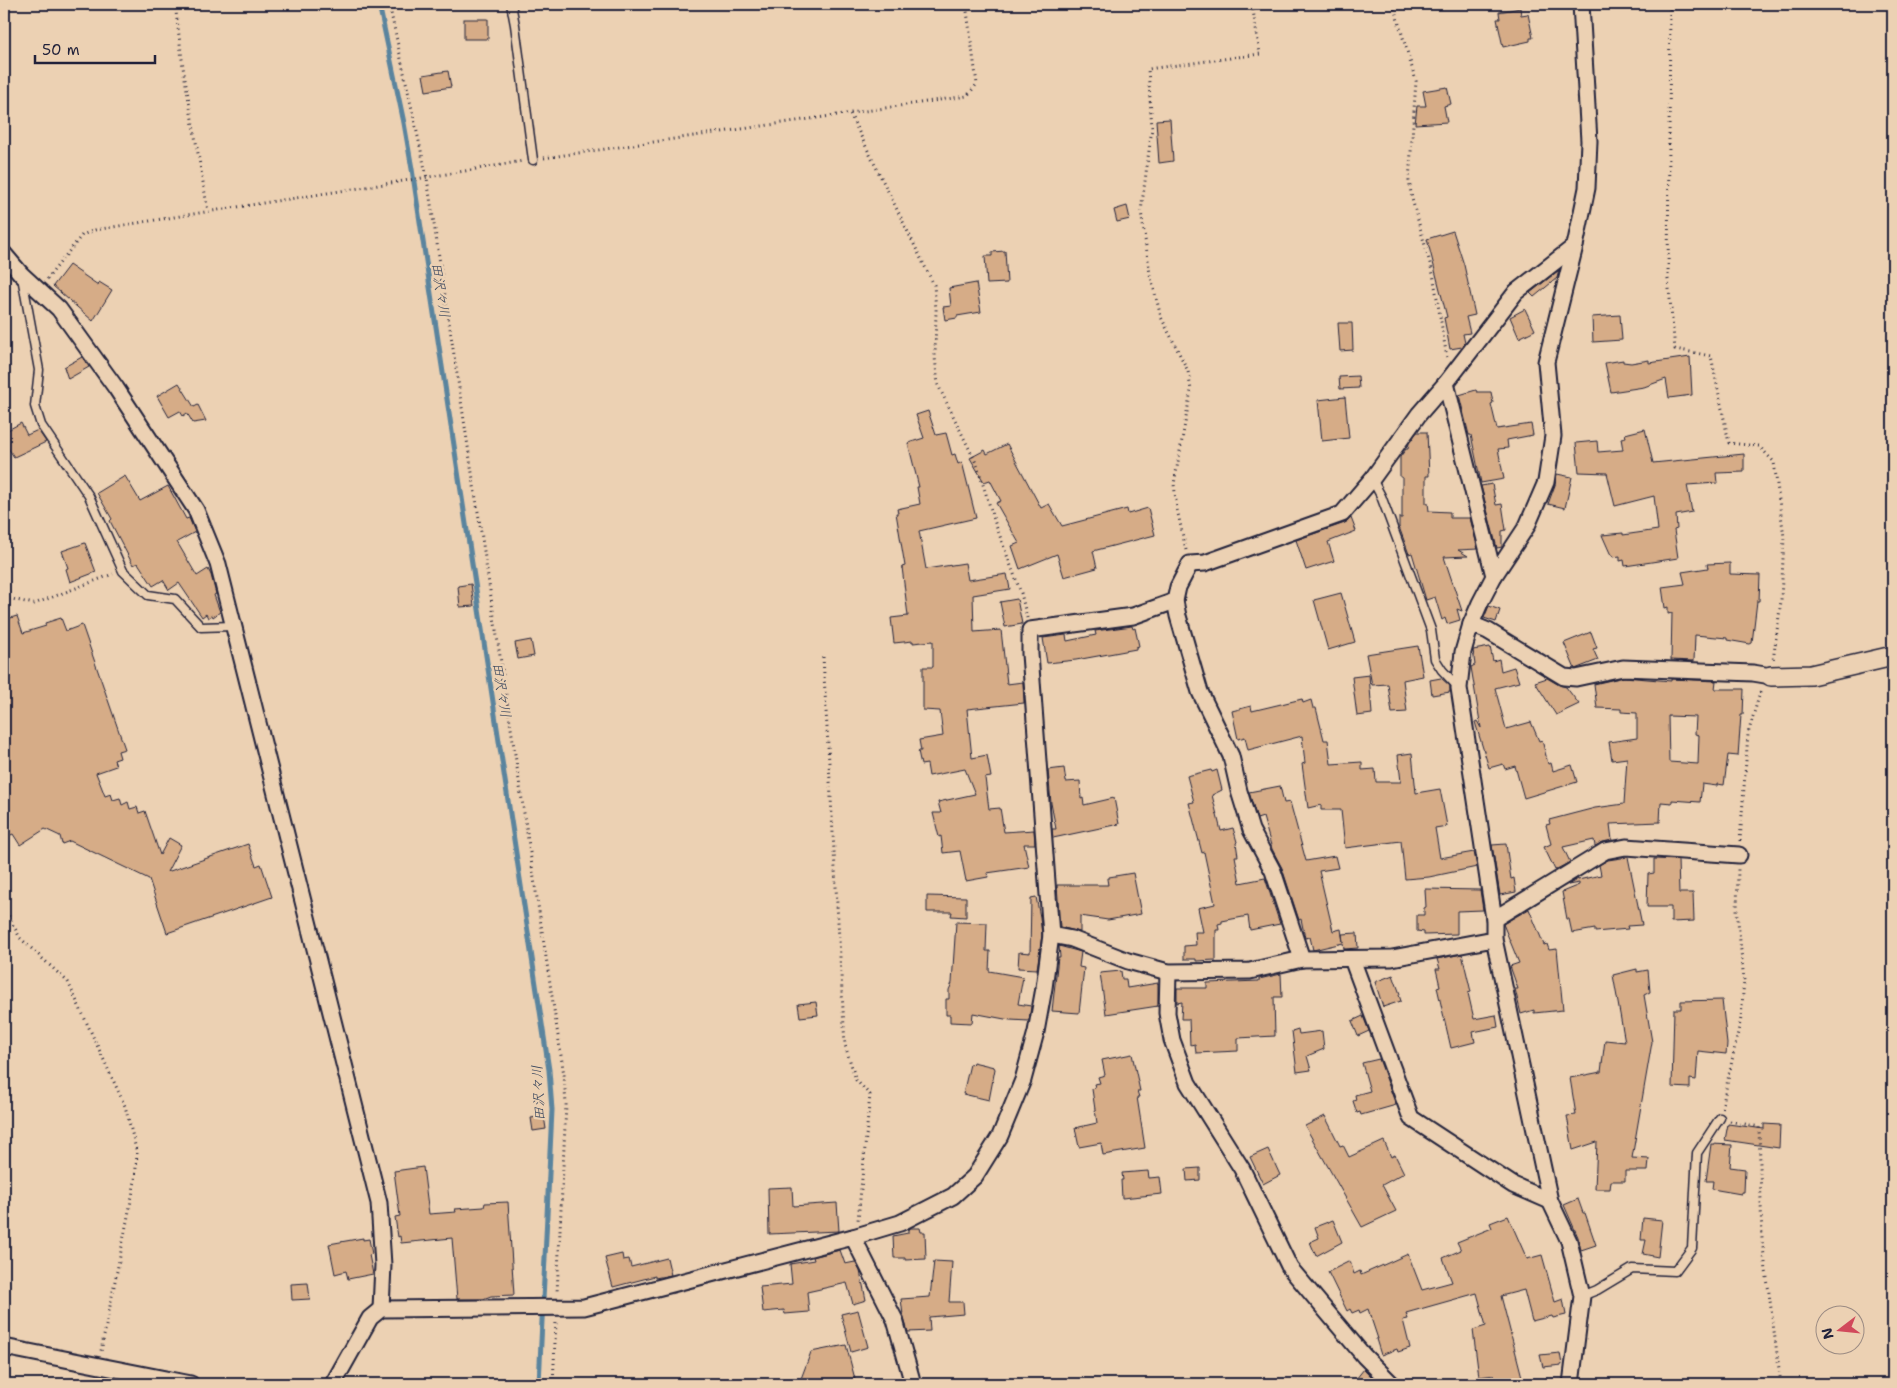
<svg xmlns="http://www.w3.org/2000/svg" width="1897" height="1388" font-family="'Shantell Sans','Klee One',sans-serif">
  <style>
    .lines { fill: none; stroke-linecap: round; stroke-linejoin: round }
    .stream { stroke: #5a849e; stroke-width: 5 }
    .building { fill: #d6ac87; stroke: #22223b; fill-rule: evenodd }
    .service-casing { stroke: #22223b; stroke-width: 11 }
    .minor-casing { stroke: #22223b; stroke-width: 19 }
    .tertiary-casing { stroke: #22223b; stroke-width: 22 }
    .path { stroke: #22223b; stroke-width: 3; stroke-dasharray: 1 4; stroke-linecap: butt }
    .service { stroke: #ecd1b3; stroke-width: 8 }
    .minor { stroke: #ecd1b3; stroke-width: 15 }
    .tertiary { stroke: #ecd1b3; stroke-width: 19 }
    .labels { text-anchor: middle; dominant-baseline: central; stroke-width: 4.5; stroke-linejoin: round; paint-order: stroke }
    .water-label { font-size: 14px; font-style: italic; fill: #35435c; stroke: #ecd1b3 }
  </style>
  <rect width="100%" height="100%" fill="#ecd1b3"/>
  <filter id="ink" filterUnits="userSpaceOnUse"><feTurbulence type="fractalNoise" baseFrequency=".02" numOctaves="2"/><feDisplacementMap in="SourceGraphic" scale="10" xChannelSelector="R" yChannelSelector="G"/><feConvolveMatrix kernelMatrix="1 2 1 2 8 2 1 2 1" color-interpolation-filters="sRGB"/></filter>
  <g filter="url(#ink)">
    <g class="lines">
      <polyline class="stream" points="379,4 404,123 412,169 549,1070 552,1110 539,1384"/>
    </g>
    <g class="building">
      <polygon points="1520,8 1521,15 1528,14 1533,38 1530,38 1530,41 1503,47 1497,19 1500,19 1499,12"/>
      <rect x="464" y="19" width="24" height="20"/>
      <polygon points="448,71 451,87 426,91 423,75"/>
      <polygon points="1447,87 1451,104 1444,106 1447,122 1415,124 1417,106 1426,106 1423,91"/>
      <polygon points="1170,119 1173,161 1159,163 1156,120"/>
      <polygon points="1127,206 1130,219 1117,222 1114,210"/>
      <polygon points="1453,231 1464,265 1475,315 1466,317 1470,333 1463,334 1465,343 1462,347 1450,349 1444,318 1447,317 1427,239"/>
      <polygon points="1005,251 1007,283 987,284 985,256 992,256 992,252"/>
      <polygon points="69,265 98,285 99,282 112,290 93,321 53,286"/>
      <polygon points="1559,270 1557,278 1534,297 1530,293"/>
      <polygon points="976,283 981,312 957,316 957,318 945,320 943,307 951,306 949,288"/>
      <polygon points="1525,309 1535,330 1519,338 1510,317"/>
      <polygon points="1620,315 1622,340 1593,342 1592,317"/>
      <polygon points="1338,323 1352,323 1353,350 1340,351"/>
      <polygon points="82,357 89,367 68,379 64,367"/>
      <polygon points="1690,357 1692,395 1669,398 1666,379 1644,387 1611,392 1605,363 1623,360 1623,362 1631,363 1649,360 1649,363"/>
      <polygon points="1358,376 1359,388 1340,389 1339,377"/>
      <polygon points="179,383 194,407 198,405 206,421 193,423 187,413 183,416 180,411 169,417 157,396"/>
      <polygon points="1476,390 1477,392 1491,392 1493,403 1491,404 1497,429 1531,424 1533,435 1507,440 1508,448 1498,449 1504,479 1481,483 1471,435 1469,435 1459,395"/>
      <polygon points="1345,397 1349,438 1322,441 1318,400"/>
      <polygon points="928,411 936,435 946,433 952,455 955,454 958,464 962,462 976,518 919,531 926,569 965,563 968,580 1007,574 1010,589 973,595 974,632 1001,630 1007,684 1023,682 1024,703 967,709 972,758 987,755 991,777 985,778 989,809 1000,808 1004,832 1034,830 1035,844 1024,844 1029,867 987,873 988,877 966,881 960,851 943,853 941,836 939,837 933,813 941,813 938,802 975,794 965,769 929,776 927,764 921,765 918,751 921,751 919,740 943,736 940,711 923,710 923,667 933,667 933,641 913,643 913,641 894,643 891,618 908,616 902,567 905,566 896,513 898,513 897,509 920,504 917,487 919,487 908,443 924,438 916,415"/>
      <polygon points="21,423 27,435 38,430 46,442 14,457 4,442 4,432"/>
      <polygon points="1645,429 1653,463 1744,454 1744,472 1716,473 1717,483 1687,485 1692,512 1676,515 1677,529 1674,530 1678,558 1625,566 1624,560 1620,561 1620,556 1613,557 1610,553 1602,535 1623,533 1623,535 1658,530 1654,496 1615,506 1607,473 1579,472 1576,443 1597,441 1598,452 1623,450 1621,438 1626,437 1625,434"/>
      <polygon points="1417,432 1427,432 1429,476 1426,476 1426,503 1428,503 1429,511 1450,512 1450,518 1470,518 1478,549 1458,550 1468,556 1444,557 1462,611 1457,609 1460,620 1447,624 1445,618 1442,620 1435,597 1426,600 1412,553 1409,554 1399,527 1399,518 1402,518 1402,477 1400,477 1400,457 1406,449 1408,449 1409,443"/>
      <polygon points="1007,444 1041,508 1049,504 1062,526 1127,509 1128,514 1148,508 1155,535 1093,551 1097,568 1064,577 1057,554 1020,569 1012,546 1019,543 996,503 1001,501 990,480 984,482 970,458 985,450 987,454"/>
      <polygon points="1557,474 1572,477 1565,508 1548,504 1555,485"/>
      <polygon points="125,476 140,501 168,486 186,519 189,518 195,532 177,542 197,576 208,569 211,575 216,594 214,595 220,612 213,617 212,615 208,618 206,614 202,617 179,583 169,590 163,580 153,586 138,563 133,565 110,521 112,519 97,493"/>
      <polygon points="1492,484 1496,505 1502,504 1506,530 1502,531 1502,547 1497,548 1481,486"/>
      <polygon points="1351,518 1356,531 1328,542 1334,561 1306,570 1296,540 1345,523"/>
      <polygon points="85,543 96,572 70,582 66,569 68,568 62,551"/>
      <polygon points="1730,563 1730,574 1760,575 1759,601 1757,601 1752,643 1750,644 1727,640 1727,638 1695,635 1694,661 1671,660 1672,613 1668,614 1668,607 1665,608 1662,587 1685,584 1682,572 1708,568 1707,564"/>
      <polygon points="471,584 474,606 460,607 458,586"/>
      <polygon points="1341,593 1355,642 1328,650 1314,600"/>
      <polygon points="1017,599 1022,624 1005,627 1000,602"/>
      <polygon points="1489,606 1500,610 1496,622 1484,618"/>
      <polygon points="17,616 23,633 46,626 45,623 61,618 66,631 82,625 125,749 118,751 120,758 114,760 116,766 96,773 105,796 111,794 113,800 120,798 122,805 128,802 130,809 137,807 139,813 145,811 160,855 169,838 181,845 167,872 248,844 256,866 261,864 272,897 167,933 149,879 70,841 62,844 60,836 45,829 20,845 13,834 4,838 4,620"/>
      <polygon points="1132,626 1133,629 1135,628 1139,646 1136,647 1136,649 1076,660 1047,663 1043,638 1066,635 1067,641 1096,635 1095,631"/>
      <polygon points="1591,632 1597,648 1593,649 1598,660 1575,669 1564,643"/>
      <polygon points="531,640 534,656 518,659 515,643"/>
      <polygon points="1418,646 1423,676 1403,680 1407,712 1392,713 1388,684 1372,685 1366,654"/>
      <polygon points="1490,647 1493,661 1499,659 1501,671 1514,667 1519,682 1495,688 1506,729 1531,722 1539,741 1542,740 1548,764 1551,763 1553,771 1572,765 1577,782 1524,798 1515,766 1505,769 1503,764 1489,768 1475,722 1477,721 1481,728 1471,667 1475,665 1473,650"/>
      <polygon points="1369,675 1372,714 1357,716 1352,677"/>
      <path d="M1624,677L1671,681V679L1716,681L1715,689H1744L1743,715H1741L1738,756L1728,755L1724,785L1717,784V786L1702,784L1700,802L1672,800V803L1661,802L1660,822L1610,824L1612,840L1603,842L1595,846L1594,840L1563,847L1570,862L1555,870L1544,847L1551,844L1546,825L1550,824L1549,820L1595,808L1624,804L1627,758L1612,760L1609,742L1637,738V713L1621,712V709L1597,708L1594,684ZM1668,716L1696,717L1695,734L1699,735L1698,764L1669,762Z"/>
      <polygon points="1441,678 1450,686 1450,692 1432,695 1430,680"/>
      <polygon points="1547,678 1559,685 1566,687 1579,704 1556,715 1535,682"/>
      <polygon points="1302,699 1303,703 1311,700 1313,708 1316,708 1324,740 1328,740 1331,764 1362,762 1362,770 1375,769 1376,782 1401,782 1398,755 1412,753 1416,793 1440,789 1447,826 1435,828 1440,858 1474,852 1477,867 1429,877 1405,879 1401,841 1345,848 1341,810 1321,810 1321,805 1308,808 1302,764 1305,763 1302,736 1248,750 1245,737 1238,739 1232,711 1251,706 1252,711"/>
      <polygon points="1064,768 1066,782 1080,781 1081,799 1083,798 1084,805 1114,798 1119,824 1053,838 1052,829 1056,829 1051,803 1048,770"/>
      <polygon points="1211,770 1212,772 1217,770 1222,790 1212,795 1221,831 1233,828 1237,842 1236,843 1238,856 1235,856 1240,883 1265,878 1280,924 1250,930 1248,916 1222,921 1222,923 1218,924 1219,930 1216,930 1216,960 1196,961 1196,959 1184,959 1184,946 1196,945 1195,932 1203,932 1198,908 1215,904 1204,852 1202,853 1189,803 1194,802 1187,776"/>
      <polygon points="1280,786 1284,803 1290,802 1306,861 1335,856 1338,868 1319,871 1333,931 1341,929 1343,942 1342,934 1357,933 1358,948 1344,949 1343,943 1313,950 1310,937 1305,938 1301,919 1299,920 1282,868 1272,849 1263,817 1257,819 1249,792"/>
      <polygon points="1506,844 1511,879 1514,878 1516,892 1500,895 1492,845"/>
      <polygon points="1628,857 1642,925 1627,926 1628,929 1595,932 1595,929 1572,933 1569,919 1567,919 1562,892 1579,885 1579,883 1568,885 1578,879 1578,880 1601,875 1599,865 1608,860"/>
      <polygon points="1654,859 1678,860 1679,893 1693,893 1694,921 1671,922 1671,907 1647,907 1648,874 1654,873"/>
      <polygon points="1133,873 1141,914 1108,920 1080,916 1080,932 1060,927 1057,885 1108,885 1107,879 1109,879 1109,877"/>
      <polygon points="1425,889 1480,890 1483,910 1457,911 1457,934 1424,935 1424,932 1417,931 1417,915 1424,915 1424,908 1426,907"/>
      <polygon points="927,896 966,897 966,917 951,916 952,912 927,912"/>
      <polygon points="1036,897 1040,917 1042,935 1037,969 1018,968 1019,952 1030,953 1031,898"/>
      <polygon points="1529,909 1544,945 1547,944 1549,950 1557,949 1563,1010 1534,1013 1534,1010 1521,1014 1515,989 1518,989 1510,966 1519,963 1503,924"/>
      <polygon points="956,922 987,923 986,951 990,951 989,971 1023,977 1018,1004 1031,1006 1029,1021 1010,1020 973,1013 972,1023 950,1022 950,1015 946,1015 946,999 949,999 949,990 952,983"/>
      <polygon points="1059,946 1081,952 1079,967 1084,968 1079,1013 1052,1011 1058,957 1060,957"/>
      <polygon points="1462,954 1471,992 1468,993 1474,1019 1496,1015 1498,1027 1473,1032 1475,1042 1451,1048 1437,987 1440,986 1436,969 1440,969 1437,959"/>
      <polygon points="1637,969 1637,972 1648,970 1650,992 1644,995 1652,1042 1632,1158 1649,1159 1648,1171 1625,1171 1625,1181 1611,1181 1610,1189 1595,1189 1597,1142 1573,1150 1567,1116 1576,1115 1570,1078 1601,1072 1605,1040 1625,1042 1613,975"/>
      <polygon points="1121,971 1122,979 1126,979 1127,988 1158,983 1158,1006 1106,1014 1100,973"/>
      <polygon points="1281,974 1282,997 1274,997 1275,1036 1238,1038 1238,1051 1196,1053 1195,1044 1190,1045 1189,1019 1181,1019 1182,1002 1177,1003 1177,988 1207,988 1207,983 1259,981 1259,979"/>
      <polygon points="1393,975 1400,994 1399,995 1401,1001 1383,1007 1375,982"/>
      <polygon points="1722,1000 1727,1044 1726,1054 1698,1051 1696,1080 1690,1079 1690,1088 1672,1087 1674,1009 1681,1009 1681,1001"/>
      <polygon points="816,1002 818,1015 800,1017 798,1004"/>
      <polygon points="1363,1016 1369,1031 1358,1036 1352,1021"/>
      <polygon points="1298,1029 1299,1034 1322,1031 1324,1049 1307,1056 1311,1070 1297,1072 1292,1031"/>
      <polygon points="1132,1054 1140,1091 1137,1091 1139,1097 1137,1097 1145,1148 1103,1155 1101,1143 1079,1147 1075,1128 1097,1123 1092,1089 1095,1087 1094,1084 1100,1083 1098,1077 1105,1075 1102,1060"/>
      <polygon points="1379,1059 1396,1105 1361,1115 1360,1112 1357,1113 1353,1101 1356,1100 1355,1095 1370,1091 1362,1063"/>
      <polygon points="973,1062 994,1067 995,1069 989,1100 963,1094 970,1064 972,1065"/>
      <polygon points="544,1116 546,1129 533,1131 531,1118"/>
      <polygon points="1325,1116 1340,1146 1343,1145 1349,1157 1384,1141 1391,1157 1395,1155 1404,1173 1382,1185 1396,1211 1362,1227 1305,1126"/>
      <polygon points="1728,1124 1764,1129 1764,1124 1780,1125 1779,1148 1725,1140"/>
      <polygon points="1711,1144 1732,1145 1730,1167 1745,1169 1744,1192 1741,1192 1741,1194 1712,1189 1713,1181 1706,1181"/>
      <polygon points="1268,1149 1280,1175 1263,1184 1250,1157"/>
      <polygon points="423,1167 429,1214 456,1212 455,1209 484,1207 485,1203 508,1202 514,1295 491,1296 483,1299 457,1299 452,1238 401,1243 400,1236 398,1237 395,1217 400,1216 394,1171"/>
      <polygon points="1200,1168 1200,1180 1187,1181 1186,1169"/>
      <polygon points="1148,1171 1149,1178 1160,1177 1162,1194 1122,1198 1121,1180 1123,1180 1122,1173"/>
      <polygon points="792,1187 793,1206 837,1203 839,1231 769,1234 768,1188"/>
      <polygon points="1578,1199 1583,1213 1585,1213 1596,1245 1581,1250 1578,1237 1564,1205"/>
      <polygon points="1508,1216 1527,1259 1542,1255 1555,1302 1563,1299 1566,1315 1553,1318 1552,1316 1532,1321 1524,1290 1501,1296 1522,1377 1494,1379 1494,1375 1479,1377 1473,1330 1486,1326 1477,1293 1406,1313 1408,1319 1403,1320 1410,1348 1398,1352 1397,1349 1381,1355 1376,1339 1378,1339 1368,1309 1360,1313 1359,1310 1352,1313 1350,1309 1347,1311 1328,1272 1350,1261 1354,1274 1360,1271 1361,1275 1408,1254 1422,1290 1452,1282 1443,1258 1461,1250 1457,1242 1492,1228 1490,1223"/>
      <polygon points="1643,1218 1662,1220 1658,1257 1643,1254 1646,1240 1641,1240"/>
      <polygon points="1333,1220 1342,1242 1316,1256 1310,1242 1319,1238 1315,1227"/>
      <polygon points="911,1228 920,1228 921,1232 925,1232 926,1259 905,1260 905,1258 894,1258 893,1236 908,1233 908,1229"/>
      <polygon points="363,1238 363,1240 369,1239 372,1254 369,1255 373,1274 348,1279 346,1271 335,1274 329,1244"/>
      <polygon points="840,1250 845,1264 855,1262 860,1271 866,1300 853,1304 847,1283 807,1292 809,1312 785,1314 784,1310 763,1312 760,1287 792,1284 790,1264 814,1260 813,1257"/>
      <polygon points="622,1254 623,1260 629,1259 631,1267 667,1258 671,1275 655,1278 655,1276 613,1287 605,1258"/>
      <polygon points="934,1261 952,1262 949,1302 963,1302 964,1314 929,1317 930,1331 908,1332 903,1315 901,1299 930,1297"/>
      <polygon points="308,1283 310,1299 292,1300 291,1284"/>
      <polygon points="858,1310 868,1347 851,1352 841,1314"/>
      <polygon points="846,1345 855,1379 832,1384 825,1384 825,1381 799,1384 811,1352"/>
      <polygon points="1560,1353 1562,1365 1543,1367 1540,1355"/>
      <polygon points="1364,1369 1379,1384 1352,1384"/>
    </g>
    <g class="lines">
      <defs>
        <g id="service">
          <polyline points="511,4 515,25 533,160"/>
          <polyline points="22,277 39,370 35,406 41,425 89,496 123,571 148,595 175,599 201,627 233,626"/>
          <polyline points="1372,479 1381,496 1431,630 1435,659 1442,670 1458,687"/>
          <polyline points="1582,1296 1597,1290 1632,1269 1675,1271 1692,1248 1697,1153 1720,1118"/>
        </g>
        <g id="minor">
          <polyline points="4,254 21,274 59,309 116,388 196,510 218,564 379,1203 383,1265 381,1309"/>
          <polyline points="1446,383 1494,576"/>
          <polyline points="1471,624 1488,631 1564,677 1576,678 1623,668 1753,673 1771,676"/>
          <polyline points="1494,919 1605,851 1626,847 1739,855"/>
          <polyline points="1051,935 1072,939 1128,961 1168,972 1250,971 1302,959 1392,958 1494,939"/>
          <polyline points="1302,959 1273,871 1251,830 1239,791 1231,756 1200,692 1178,616 1175,601 1178,587 1190,564 1205,563 1342,514 1372,479 1419,414 1446,383 1516,292 1575,246"/>
          <polyline points="1352,959 1411,1118 1513,1185 1550,1201"/>
          <polyline points="1168,972 1167,1013 1172,1040 1188,1083 1242,1169 1290,1268 1364,1356 1392,1384"/>
          <polyline points="853,1237 895,1320 913,1384"/>
          <polyline points="4,1347 191,1384"/>
          <polyline points="333,1384 370,1318 381,1309 584,1307 853,1237 900,1223 953,1196 975,1176 1000,1136 1023,1080 1036,1032 1044,988 1051,935 1030,654 1030,630 1133,616 1175,601"/>
          <polyline points="1571,1384 1582,1296 1569,1241 1550,1201 1494,939 1494,919 1459,688 1463,652 1471,624 1480,603 1494,576 1527,526 1546,482 1553,436 1546,362 1575,246 1587,188 1589,141 1581,4"/>
        </g>
        <polyline id="tertiary" points="1771,676 1811,675 1893,656"/>
      </defs>
      <use href="#service" class="service-casing"/>
      <use href="#minor" class="minor-casing"/>
      <use href="#tertiary" class="tertiary-casing"/>
      <g class="path">
        <polyline points="175,4 183,67 208,211"/>
        <polyline points="389,4 427,178 564,1075 566,1105 557,1293"/>
        <polyline points="1393,4 1416,81 1409,181 1412,199 1433,274 1447,358"/>
        <polyline points="1670,4 1668,279 1675,349 1711,356 1729,443 1759,446 1774,462 1784,537 1781,601 1773,661"/>
        <polyline points="850,114 934,285 936,310 935,357 938,385 977,465 995,523 1021,593 1027,618"/>
        <polyline points="544,158 967,96 977,84 966,4"/>
        <path d="M47,279L82,235L95,230C237,206 381,186 523,161"/>
        <polyline points="1186,550 1177,509 1174,484 1191,390 1188,371 1161,317 1150,274 1141,211 1152,128 1148,69 1260,54 1252,4"/>
        <polyline points="4,600 12,599 34,604 113,574"/>
        <polyline points="823,657 845,1045 856,1080 870,1095 858,1220"/>
        <polyline points="1740,841 1748,734 1761,689"/>
        <polyline points="4,907 20,938 68,982 125,1106 137,1153 135,1181 101,1351"/>
        <polyline points="1722,1108 1741,1018 1744,981 1737,911 1738,869"/>
        <polyline points="1730,1121 1759,1127 1762,1240 1781,1384"/>
        <polyline points="553,1384 556,1322"/>
      </g>
      <use href="#service" class="service"/>
      <use href="#minor" class="minor"/>
      <use href="#tertiary" class="tertiary"/>
    </g>
  </g>
  <g class="labels">
    <g class="water-label">
      <text transform="translate(441 290) rotate(81)">田沢々川</text>
      <text transform="translate(502 690) rotate(81)">田沢々川</text>
      <text transform="translate(538 1093) rotate(-93)">田沢々川</text>
    </g>
  </g>
  <rect width="1897" height="1388" fill="none" stroke="#ecd1b3" stroke-width="20"/>
  <rect x="10" y="10" width="1877" height="1368" fill="none" stroke="#22223b" stroke-width="2" filter="url(#ink)"/>
  <g transform="translate(1840 1330) rotate(254)"><circle r="24" fill="#ecd1b3" stroke="#9b8b83"/>
  <path d="M0-4L9 19L0 12L-9 19Z" fill="#d1495b"/>
  <text y="-8" font-size="14" font-weight="bold" text-anchor="middle" fill="#22223b">N</text>
  </g>
  <path d="M35 55v8h120v-8" fill="none" stroke="#22223b" stroke-width="2.5"/>
  <text x="42" y="55" font-size="15" fill="#22223b" stroke="#ecd1b3" stroke-width="4" paint-order="stroke">50 m</text>
</svg>
